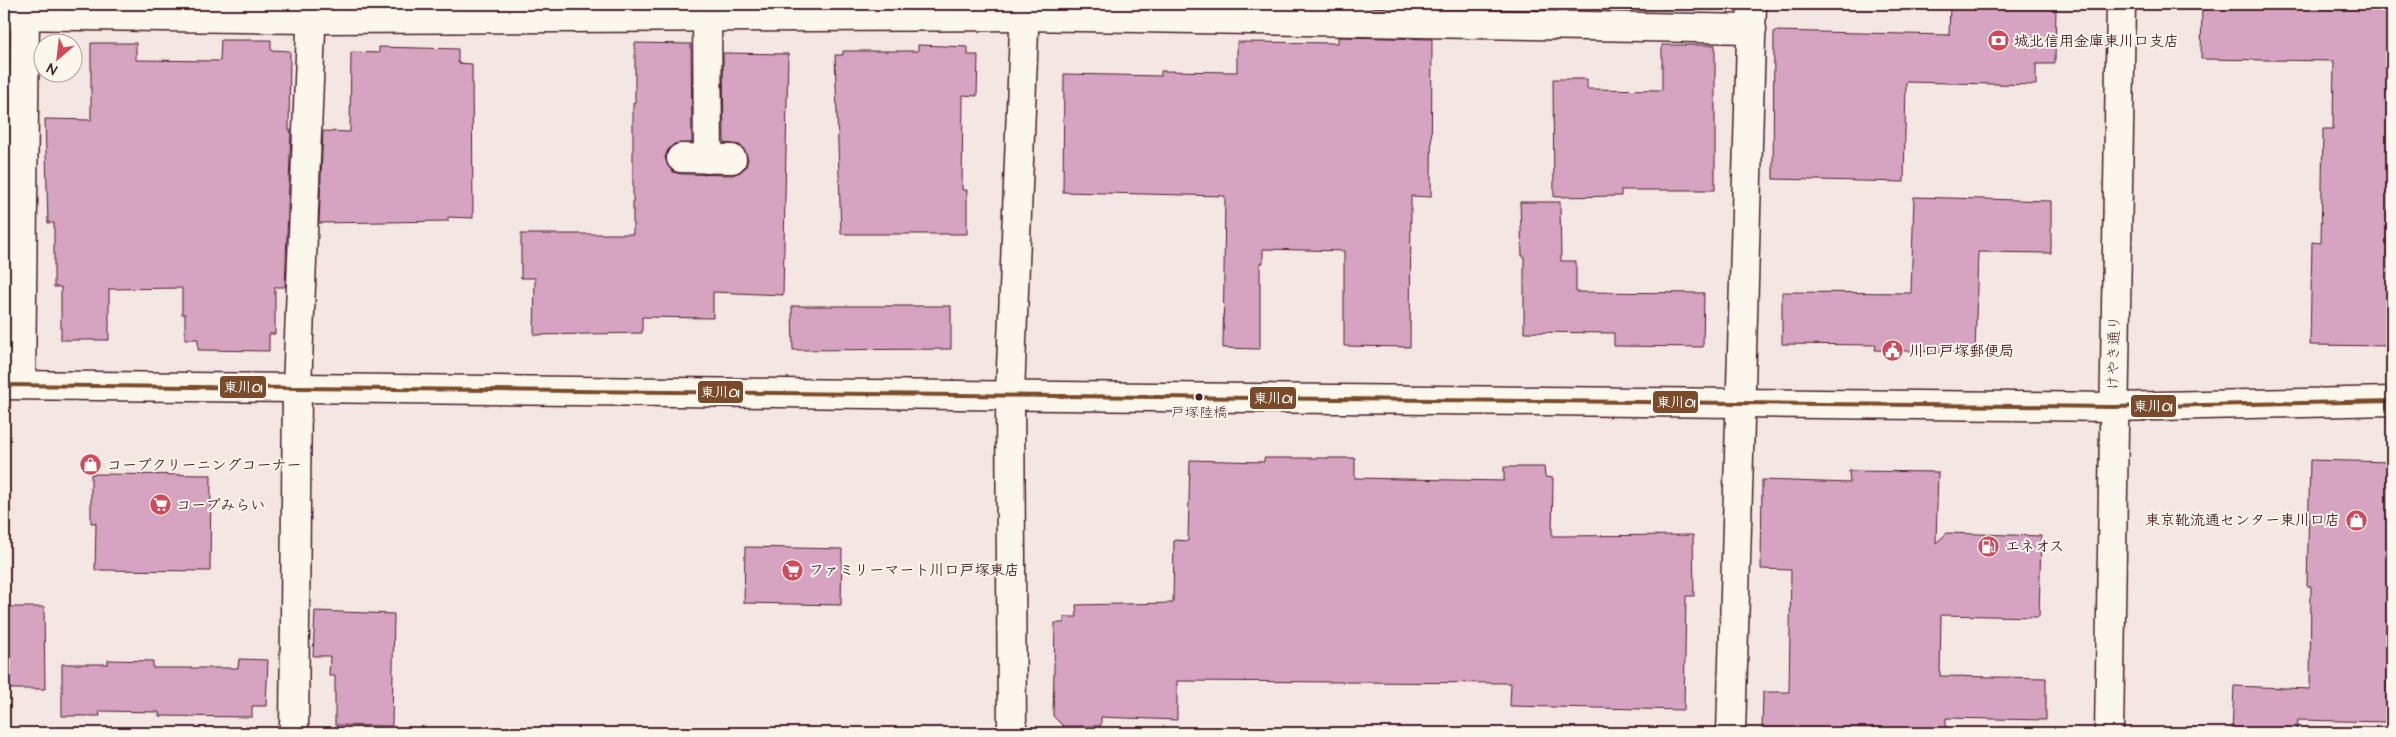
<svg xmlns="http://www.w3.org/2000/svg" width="2396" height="737" font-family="'Architects Daughter','Klee One',sans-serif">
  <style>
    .building { fill: #d6a4c1; stroke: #4a1f2b }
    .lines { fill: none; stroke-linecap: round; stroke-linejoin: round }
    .minor-casing { stroke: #4a1f2b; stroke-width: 31 }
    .minor { stroke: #fbf7ec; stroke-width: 28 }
    .bus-1-casing { stroke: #fbf7ec; stroke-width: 8 }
    .bus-1 { stroke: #7a4b2a; stroke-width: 4 }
    .bus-dot { fill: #4a1f2b; stroke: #fbf7ec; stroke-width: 2 }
    .labels { text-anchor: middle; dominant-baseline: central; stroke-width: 4; stroke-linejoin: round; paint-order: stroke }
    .bus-label { font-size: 14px; fill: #4a1f2b; stroke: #fbf7ec }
    .poi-label { font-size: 15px; font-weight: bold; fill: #4a1f2b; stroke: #fbf7ec; text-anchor: start }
    .street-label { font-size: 15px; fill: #4a1f2b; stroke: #fbf7ec }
    .line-badge { stroke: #fbf7ec; stroke-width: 2 }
    .badge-label { font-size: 14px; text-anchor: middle; font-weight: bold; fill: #fff }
  </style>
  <rect width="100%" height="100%" fill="#f4e6e3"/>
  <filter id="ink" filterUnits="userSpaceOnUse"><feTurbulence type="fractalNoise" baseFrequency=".02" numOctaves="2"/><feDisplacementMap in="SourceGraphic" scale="10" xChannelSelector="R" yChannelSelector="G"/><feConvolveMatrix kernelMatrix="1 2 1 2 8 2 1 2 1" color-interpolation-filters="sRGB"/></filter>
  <g filter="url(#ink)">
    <g class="building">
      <polygon points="1338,4 1432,4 1432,8 1338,6"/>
      <polygon points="1950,4 2056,4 2055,64 2036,64 2036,85 1906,82 1904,182 1773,179 1774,31 1949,35"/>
      <polygon points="2202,4 2392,4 2392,346 2310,345 2312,242 2321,243 2323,129 2333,129 2334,61 2201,59"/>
      <polygon points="1338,37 1432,39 1431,197 1411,196 1410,347 1344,346 1344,251 1263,249 1263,263 1260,263 1260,349 1223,348 1225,196 1063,192 1064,74 1161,76 1161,71 1237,72 1237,42 1338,43"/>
      <polygon points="221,40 271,40 271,50 290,51 289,130 291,130 285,287 275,287 275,334 269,334 269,351 198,350 198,339 185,339 185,314 182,314 182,288 109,289 109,340 61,340 61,287 54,287 54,223 48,223 45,119 91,120 91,43 136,43 136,60 220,61"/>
      <polygon points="635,43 691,44 692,143 674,144 668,150 665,157 668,166 673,172 681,174 732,175 740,172 746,167 748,159 745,151 740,145 724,143 723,53 788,54 783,295 713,292 713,318 642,317 642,333 534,335 535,278 521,278 521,234 633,234 633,103 635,103"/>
      <polygon points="918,45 968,47 968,55 978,55 977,96 963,95 962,190 967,190 967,234 841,234 835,55 843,55 843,51 918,51"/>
      <polygon points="1662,45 1715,45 1715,190 1621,190 1621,196 1554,197 1553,79 1587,79 1587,89 1662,90"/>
      <polygon points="379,47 458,49 458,63 472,64 473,218 448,217 448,221 319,223 323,131 350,132 351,52 379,53"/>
      <polygon points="1914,197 2051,201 2051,253 1978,252 1975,353 1875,350 1876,345 1782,344 1782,292 1911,293"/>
      <polygon points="1520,202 1560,202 1561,261 1576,261 1576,292 1704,293 1703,347 1614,346 1614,333 1524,332 1524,256 1522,256"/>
      <polygon points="792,306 951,306 951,349 793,350"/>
      <polygon points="1264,458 1355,458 1355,478 1504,481 1504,467 1544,467 1545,477 1553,478 1552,536 1693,535 1694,596 1686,596 1684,710 1510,706 1511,683 1177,681 1177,720 1101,717 1101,726 1063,726 1053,716 1055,623 1064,623 1064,617 1077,617 1076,605 1173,603 1174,540 1188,541 1190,460 1264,462"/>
      <polygon points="2310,460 2392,462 2392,588 2387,588 2386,722 2298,720 2297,733 2232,733 2234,686 2310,689 2311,586 2307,586"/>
      <polygon points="1849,471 1938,472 1936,543 1947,533 2041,536 2039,617 1941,615 1940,676 2046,678 2046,720 1946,718 1946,733 1762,733 1763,692 1789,692 1791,570 1761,569 1762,480 1850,483"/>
      <polygon points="91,474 211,475 210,571 95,570 96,523 91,523"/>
      <polygon points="745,547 842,549 841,605 744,603"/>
      <polygon points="4,607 44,607 45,689 4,689"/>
      <polygon points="315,611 394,614 392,726 335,725 335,676 329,676 330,656 313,656"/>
      <polygon points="239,659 268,660 266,706 252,706 252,717 159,716 159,712 99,711 100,716 62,716 62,664 108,664 108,660 153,661 153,668 238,668"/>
    </g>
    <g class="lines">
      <defs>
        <g id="minor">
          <polyline points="4,15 311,19 1025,16 1752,29"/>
          <polyline points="707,18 708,159"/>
          <polyline points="681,158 732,159"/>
          <polyline points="4,385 2113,407 2392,401"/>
          <polyline points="21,385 25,15"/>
          <polyline points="294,733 297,388 312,4"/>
          <polyline points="1012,733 1010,394 1025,4"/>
          <polyline points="1731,733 1752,4"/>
          <polyline points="2109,733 2121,4"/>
        </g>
      </defs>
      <use href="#minor" class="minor-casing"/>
      <use href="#minor" class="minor"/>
      <defs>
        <polyline id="bus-1" points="4,385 2113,407 2392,401"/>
      </defs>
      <use href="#bus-1" class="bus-1-casing"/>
      <use href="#bus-1" class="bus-1"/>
    </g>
  </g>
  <defs>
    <symbol id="bank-disc" viewBox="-11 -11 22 22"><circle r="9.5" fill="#d1495b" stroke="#fbf7ec"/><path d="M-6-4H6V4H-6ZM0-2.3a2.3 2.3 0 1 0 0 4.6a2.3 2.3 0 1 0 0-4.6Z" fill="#fff"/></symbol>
    <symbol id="civic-disc" viewBox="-11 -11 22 22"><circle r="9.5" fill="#d1495b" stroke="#fbf7ec"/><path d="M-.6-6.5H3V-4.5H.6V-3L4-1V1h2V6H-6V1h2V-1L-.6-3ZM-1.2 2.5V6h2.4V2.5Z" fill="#fff"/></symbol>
    <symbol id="shop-disc" viewBox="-11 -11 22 22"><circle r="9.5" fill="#d1495b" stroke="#fbf7ec"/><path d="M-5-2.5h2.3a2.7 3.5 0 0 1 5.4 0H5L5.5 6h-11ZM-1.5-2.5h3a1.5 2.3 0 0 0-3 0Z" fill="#fff"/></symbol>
    <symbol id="supermarket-disc" viewBox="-11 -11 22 22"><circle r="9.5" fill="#d1495b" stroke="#fbf7ec"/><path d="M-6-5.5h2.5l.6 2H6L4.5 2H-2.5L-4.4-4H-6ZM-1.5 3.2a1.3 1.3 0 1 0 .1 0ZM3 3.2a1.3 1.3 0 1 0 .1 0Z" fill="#fff"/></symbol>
    <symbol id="fuel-disc" viewBox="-11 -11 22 22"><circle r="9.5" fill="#d1495b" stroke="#fbf7ec"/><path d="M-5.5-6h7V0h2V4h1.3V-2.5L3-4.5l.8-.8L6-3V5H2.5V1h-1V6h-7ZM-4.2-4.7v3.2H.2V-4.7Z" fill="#fff"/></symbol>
  </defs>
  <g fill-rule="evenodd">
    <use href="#bank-disc" x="1986" y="28" width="25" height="25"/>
    <use href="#civic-disc" x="1880" y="338" width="25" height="25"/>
    <use href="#shop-disc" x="78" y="452" width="25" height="25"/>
    <use href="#supermarket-disc" x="148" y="492" width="25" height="25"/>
    <use href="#shop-disc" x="2344" y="508" width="25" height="25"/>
    <use href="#fuel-disc" x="1976" y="534" width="25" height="25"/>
    <use href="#supermarket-disc" x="780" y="558" width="25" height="25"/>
  </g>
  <circle class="bus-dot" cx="1199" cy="397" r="4.5"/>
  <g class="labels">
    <g class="bus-label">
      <text x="1199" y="413">戸塚陸橋</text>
    </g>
    <g class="poi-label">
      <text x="2014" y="41">城北信用金庫東川口支店</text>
      <text x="1909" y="351">川口戸塚郵便局</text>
      <text x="107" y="465">コープクリーニングコーナー</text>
      <text x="176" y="505">コープみらい</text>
      <text x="2340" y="520" text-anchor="end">東京靴流通センター東川口店</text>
      <text x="2005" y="546">エネオス</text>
      <text x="809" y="570">ファミリーマート川口戸塚東店</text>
    </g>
    <g class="street-label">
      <text transform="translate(2114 353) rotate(-89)">けやき通り</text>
    </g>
  </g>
  <g class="line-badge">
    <rect x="219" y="375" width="48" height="24" rx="5" fill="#7a4b2a"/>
    <rect x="697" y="380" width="47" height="24" rx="5" fill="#7a4b2a"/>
    <rect x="1249" y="386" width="48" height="24" rx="5" fill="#7a4b2a"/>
    <rect x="1652" y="390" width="47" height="24" rx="5" fill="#7a4b2a"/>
    <rect x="2130" y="394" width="47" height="24" rx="5" fill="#7a4b2a"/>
  </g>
  <g class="badge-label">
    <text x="243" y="392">東川01</text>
    <text x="720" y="397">東川01</text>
    <text x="1273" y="403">東川01</text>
    <text x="1676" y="407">東川01</text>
    <text x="2153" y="411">東川01</text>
  </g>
  <rect width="2396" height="737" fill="none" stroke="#fbf7ec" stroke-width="20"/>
  <rect x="10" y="10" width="2376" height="717" fill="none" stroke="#4a1f2b" stroke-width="2" filter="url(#ink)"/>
  <g transform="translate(58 58) rotate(208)"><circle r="24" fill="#fbf7ec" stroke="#b4a19f"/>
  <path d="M0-4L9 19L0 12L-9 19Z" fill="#d1495b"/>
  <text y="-8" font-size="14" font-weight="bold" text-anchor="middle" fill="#4a1f2b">N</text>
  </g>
</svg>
